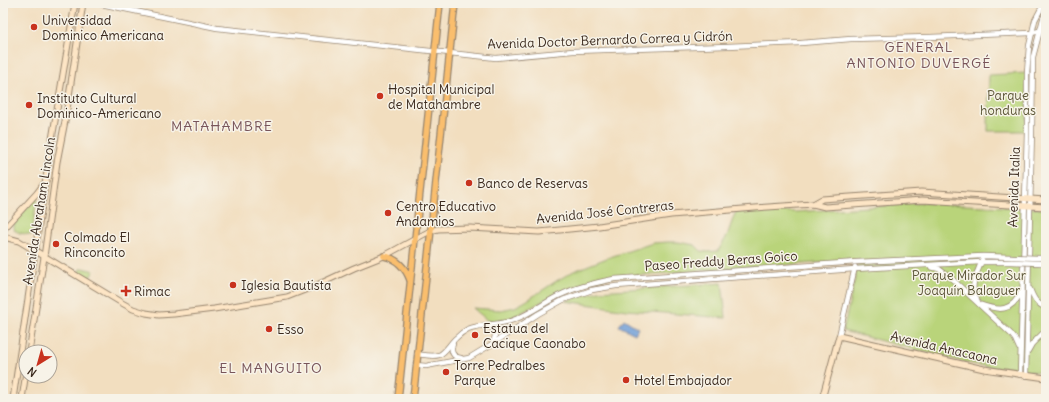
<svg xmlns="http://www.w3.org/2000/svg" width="1049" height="402" font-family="Delius,sans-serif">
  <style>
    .green { fill: #b9d47a; stroke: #7a7f4c }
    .water { fill: #6e9dd7; stroke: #54647a }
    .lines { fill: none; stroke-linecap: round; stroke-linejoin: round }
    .tertiary-casing { stroke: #96846e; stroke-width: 6 }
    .secondary-casing { stroke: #96846e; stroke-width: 7 }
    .primary-casing { stroke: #96846e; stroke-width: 8 }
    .tertiary { stroke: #fff; stroke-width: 4.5 }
    .secondary { stroke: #fde5c5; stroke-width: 5 }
    .primary { stroke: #fabe6d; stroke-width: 5.5 }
    .tertiary-bridge-casing { stroke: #96846e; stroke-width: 6; stroke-linecap: butt }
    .tertiary-bridge { stroke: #fff; stroke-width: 4.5 }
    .poi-dot { fill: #c8321e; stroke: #f7f3e8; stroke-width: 1.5 }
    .labels { text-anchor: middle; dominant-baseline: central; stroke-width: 3; stroke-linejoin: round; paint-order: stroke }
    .poi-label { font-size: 13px; fill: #3b2a1e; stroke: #f7f3e8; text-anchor: start }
    .street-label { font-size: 13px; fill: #3b2a1e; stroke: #f7f3e8 }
    .park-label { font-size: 13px; fill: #5a5435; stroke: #f7f3e8 }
    .neighbourhood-label { font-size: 14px; letter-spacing: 1px; fill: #79555a; stroke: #f7f3e8 }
  </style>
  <rect width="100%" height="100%" fill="#f7f3e8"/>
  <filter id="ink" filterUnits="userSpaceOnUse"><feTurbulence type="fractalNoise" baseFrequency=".025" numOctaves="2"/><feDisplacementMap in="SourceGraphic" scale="8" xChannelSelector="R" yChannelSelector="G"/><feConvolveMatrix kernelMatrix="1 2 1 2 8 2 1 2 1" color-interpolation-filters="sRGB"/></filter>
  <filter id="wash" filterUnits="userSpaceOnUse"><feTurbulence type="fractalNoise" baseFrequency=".012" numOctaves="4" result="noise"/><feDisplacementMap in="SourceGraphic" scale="16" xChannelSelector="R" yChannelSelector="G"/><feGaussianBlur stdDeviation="0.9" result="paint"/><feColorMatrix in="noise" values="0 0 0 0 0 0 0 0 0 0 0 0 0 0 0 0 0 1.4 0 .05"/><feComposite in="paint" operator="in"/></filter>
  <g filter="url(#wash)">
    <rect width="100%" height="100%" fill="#f2debf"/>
    <g class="green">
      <polygon points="1027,73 1027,131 988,131 989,75"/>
      <polygon points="37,196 32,235 20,233 14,230 14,224 34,198"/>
      <polygon points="925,203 1046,209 1046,373 1002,369 968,363 843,331 859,260 611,277 586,283 558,293 517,315 507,320 488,321 473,308 501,310 515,307 526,301 558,280 574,271 607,258 653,243 668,242 678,242 695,245 701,251 707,252 718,251 727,236 734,216 736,212 755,210 796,212"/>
      <polygon points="83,268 94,271 88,280 78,273 80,269"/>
      <polygon points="722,283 726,318 627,310 565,301 599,291"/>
    </g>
    <polygon class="water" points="624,319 638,328 635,334 619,326"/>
  </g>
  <g filter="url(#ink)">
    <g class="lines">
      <defs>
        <g id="tertiary">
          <polyline points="96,3 217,28 496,58 573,51 728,46 801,43 851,39 930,37 1032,33 1039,31"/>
          <polyline points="1039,258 1046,258"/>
          <path d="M982,260C979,270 971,281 974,292C975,296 977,300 979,304C999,311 1012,313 1022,290"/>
          <polyline points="1040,263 1046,263"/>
          <polyline points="931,267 939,269 952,279 1011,334 1015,339 1019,348"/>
          <path d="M1030,289C1034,299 1036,303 1046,308"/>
          <path d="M486,325C496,329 497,335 492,344"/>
          <polyline points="839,336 855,267"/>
          <path d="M453,344C450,352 453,357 461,358"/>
          <polyline points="1028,351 1032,344 1046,330"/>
          <path d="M417,354C424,355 432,357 439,355C446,352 450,343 456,338C459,335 464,331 468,329C483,323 500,326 516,319C531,313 544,303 558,296C576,287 594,283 614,279L857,262L983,256L1012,257"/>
          <polyline points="416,365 426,366 469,358 492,344 538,314 563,300 592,290 616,286 855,269 981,262 1012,262"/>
          <polyline points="1020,375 1027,131 1027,73 1029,46 1035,20 1044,3"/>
          <polyline points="1026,376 1032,130 1033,57 1043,19 1046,12"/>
        </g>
        <g id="secondary">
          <polyline points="813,204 822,199 921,192 1046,200"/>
          <polyline points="3,230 37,193 46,181"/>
          <polyline points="3,238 8,238 19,241 122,303 133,309 146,313 159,315 174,314 214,309 287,297 315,286 354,268 384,256 430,231 438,229 470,228 539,232 550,231 599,226 671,215 755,208 813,204 825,207 922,200 1046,207"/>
          <polyline points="29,352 44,257 57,162 66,116 83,3"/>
          <polyline points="13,399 50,151 75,3"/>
          <polyline points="22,399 26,372"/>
          <polyline points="822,399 839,336 984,369 1046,378"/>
        </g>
        <g id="primary">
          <path d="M384,256C396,258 406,268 410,280"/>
          <polyline points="398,399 440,3"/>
          <polyline points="413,399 455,3"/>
        </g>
      </defs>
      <use href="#tertiary" class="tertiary-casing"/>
      <use href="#secondary" class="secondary-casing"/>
      <use href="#primary" class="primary-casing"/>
      <use href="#tertiary" class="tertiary"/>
      <use href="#secondary" class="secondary"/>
      <use href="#primary" class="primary"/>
      <defs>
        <g id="tertiary-bridge">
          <polyline points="1012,257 1039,258"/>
          <polyline points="1012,262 1040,263"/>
        </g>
      </defs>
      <use href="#tertiary-bridge" class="tertiary-bridge-casing"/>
      <use href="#tertiary-bridge" class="tertiary-bridge"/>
    </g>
  </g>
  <g class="poi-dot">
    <circle cx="34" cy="27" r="4"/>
    <circle cx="380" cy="96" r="4"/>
    <circle cx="29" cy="105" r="4"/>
    <circle cx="469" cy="183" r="4"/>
    <circle cx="388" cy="213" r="4"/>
    <circle cx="56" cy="244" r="4"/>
    <circle cx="233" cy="285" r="4"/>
    <path d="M124 285h4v4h4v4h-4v4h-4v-4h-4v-4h4z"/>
    <circle cx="269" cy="329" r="4"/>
    <circle cx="475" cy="335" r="4"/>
    <circle cx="446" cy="372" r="4"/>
    <circle cx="626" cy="380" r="4"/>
  </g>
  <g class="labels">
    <g class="poi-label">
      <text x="42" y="20">Universidad<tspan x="42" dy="15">Dominico Americana</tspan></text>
      <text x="388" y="89">Hospital Municipal<tspan x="388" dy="15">de Matahambre</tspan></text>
      <text x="37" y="98">Instituto Cultural<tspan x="37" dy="15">Dominico-Americano</tspan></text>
      <text x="477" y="183">Banco de Reservas</text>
      <text x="396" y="206">Centro Educativo<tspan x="396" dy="15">Andamios</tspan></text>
      <text x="64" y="237">Colmado El<tspan x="64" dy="15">Rinconcito</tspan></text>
      <text x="241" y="285">Iglesia Bautista</text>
      <text x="134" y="291">Rimac</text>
      <text x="483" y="328">Estatua del<tspan x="483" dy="15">Cacique Caonabo</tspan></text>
      <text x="277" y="329">Esso</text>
      <text x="454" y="365">Torre Pedralbes<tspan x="454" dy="15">Parque</tspan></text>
      <text x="634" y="380">Hotel Embajador</text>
    </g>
    <g class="street-label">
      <text transform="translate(610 40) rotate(-2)">Avenida Doctor Bernardo Correa y Cidrón</text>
      <text transform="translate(1014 187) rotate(-88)">Avenida Italia</text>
      <text transform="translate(39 211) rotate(-81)">Avenida Abraham Lincoln</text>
      <text transform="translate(605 212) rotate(-6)">Avenida José Contreras</text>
      <text transform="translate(721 261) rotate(-4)">Paseo Freddy Beras Goico</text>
      <text transform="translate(944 348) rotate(13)">Avenida Anacaona</text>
    </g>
    <g class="park-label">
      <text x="1008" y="95">Parque<tspan x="1008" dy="15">honduras</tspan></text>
      <text x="969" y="275">Parque Mirador Sur<tspan x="969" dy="15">Joaquín Balaguer</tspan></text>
    </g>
    <g class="neighbourhood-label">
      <text x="919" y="47">GENERAL<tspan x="919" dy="16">ANTONIO DUVERGÉ</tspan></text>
      <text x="222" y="126">MATAHAMBRE</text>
      <text x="271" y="368">EL MANGUITO</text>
    </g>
  </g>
  <rect width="1049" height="402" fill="none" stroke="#f7f3e8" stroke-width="16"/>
  <g transform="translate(38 364) rotate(217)"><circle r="19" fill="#f7f3e8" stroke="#aca397"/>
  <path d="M0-3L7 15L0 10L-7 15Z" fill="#c8321e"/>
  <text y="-6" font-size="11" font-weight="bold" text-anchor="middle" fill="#3b2a1e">N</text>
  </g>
</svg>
